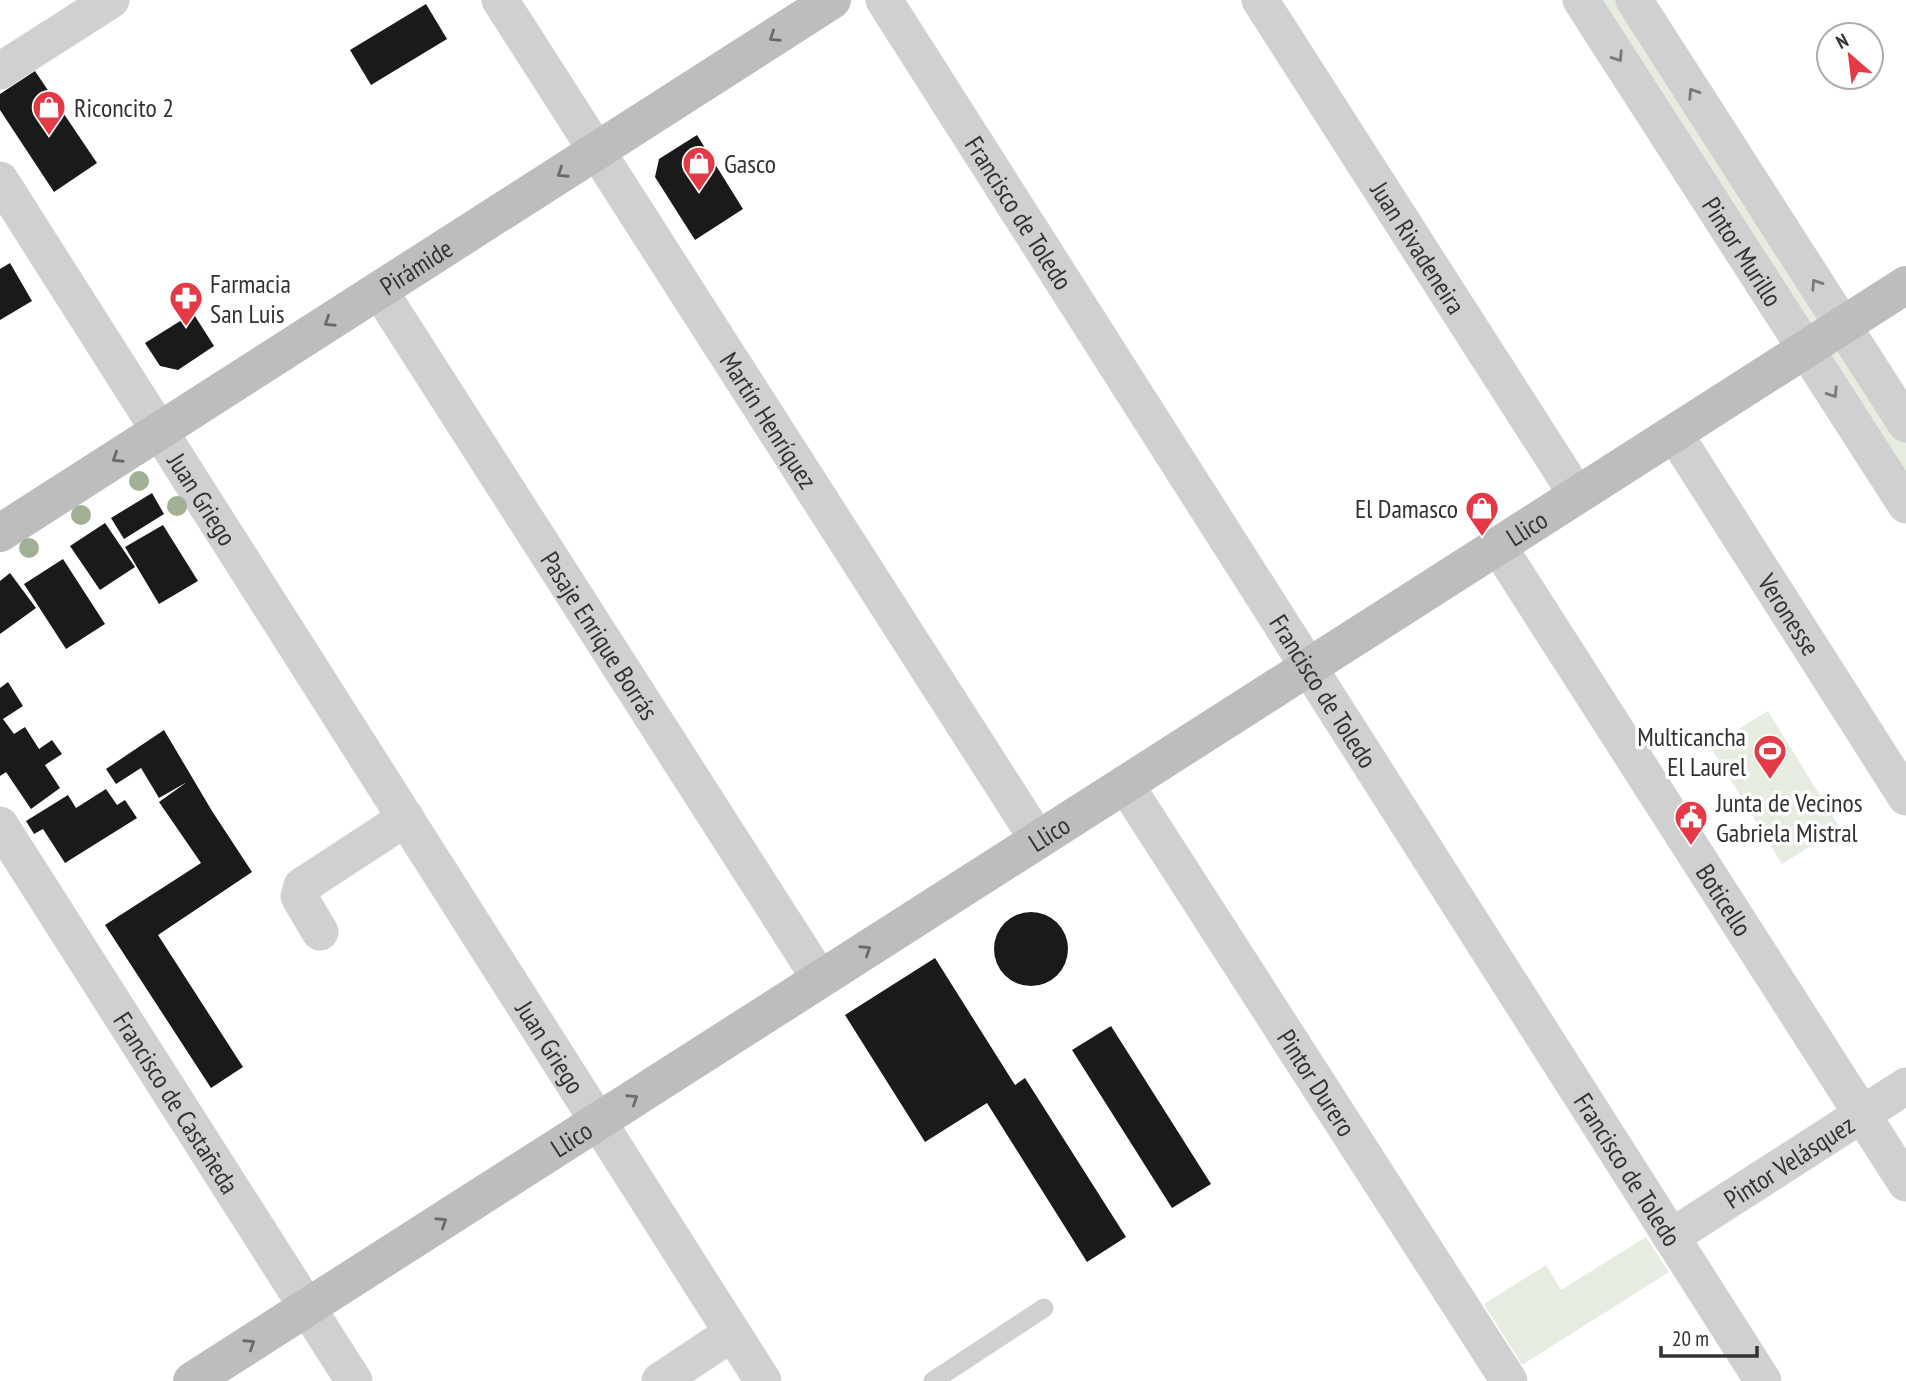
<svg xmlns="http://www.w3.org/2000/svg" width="1906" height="1381" font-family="'PT Sans Narrow',sans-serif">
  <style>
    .green { fill: #e6ecdf }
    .building { fill: #1a1a1a }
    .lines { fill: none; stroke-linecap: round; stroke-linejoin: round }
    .lane { stroke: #d0d0d0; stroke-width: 19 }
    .street { stroke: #d0d0d0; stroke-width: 37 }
    .secondary { stroke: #bdbdbd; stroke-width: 38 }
    .tree { fill: #a2b095 }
    .oneway { stroke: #6a6a6a }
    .oneway2 { stroke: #7a7a7a }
    .labels { text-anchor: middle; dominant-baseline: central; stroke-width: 7; stroke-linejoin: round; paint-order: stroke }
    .poi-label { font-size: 26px; fill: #333; stroke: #fff; text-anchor: start }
    .street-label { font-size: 26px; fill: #333; stroke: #fff }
  </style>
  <rect width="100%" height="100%" fill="#fff"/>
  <g class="green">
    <polygon points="1598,0 1623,0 1906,440 1906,490"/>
    <polygon points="1768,711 1840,828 1782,864 1710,746"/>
    <polygon points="1646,1237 1669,1272 1522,1365 1484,1304 1546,1265 1561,1290"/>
  </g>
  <g class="building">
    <polygon points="426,4 447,39 371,85 350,50"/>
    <polygon points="35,71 97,163 54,192 0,110 0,94"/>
    <polygon points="697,135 743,209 695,240 655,177 659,159"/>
    <polygon points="10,263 32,301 0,320 0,269"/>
    <polygon points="193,313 214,346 178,370 160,366 145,343"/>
    <polygon points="152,493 164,514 124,539 111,518"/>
    <polygon points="105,523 135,567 100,590 70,546"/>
    <polygon points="163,525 198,581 159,604 125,547"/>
    <polygon points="63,559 105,624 66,649 24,584"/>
    <polygon points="10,573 36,608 0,634 0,581"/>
    <polygon points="8,682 23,706 3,719 14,734 25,727 39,749 52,740 62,754 45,765 60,788 31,809 6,772 0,776 0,688"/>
    <polygon points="164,730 212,811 252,872 158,935 243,1067 211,1088 105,925 201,863 159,802 187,782 159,798 141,768 116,784 106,769"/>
    <polygon points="106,789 117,805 125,800 137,818 65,863 43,829 34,834 26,821 68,795 76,808"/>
    <circle cx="1031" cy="949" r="37"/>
    <polygon points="935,958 1015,1085 1025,1078 1126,1237 1087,1262 987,1103 925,1142 845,1015"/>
    <polygon points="1111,1026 1211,1184 1172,1208 1072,1050"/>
  </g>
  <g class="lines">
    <polyline class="lane" points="933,1381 1044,1308"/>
    <g class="street">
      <path id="s1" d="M500,0L1038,840"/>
      <path id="s2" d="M884,0L1763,1381"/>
      <path id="s3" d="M1260,0L1577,495"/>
      <path id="s4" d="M1581,0L1906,505"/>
      <polyline points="1634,0 1906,424"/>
      <polyline points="0,71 111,0"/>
      <path id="s5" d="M0,180L763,1381"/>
      <path id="s6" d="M379,290L820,979"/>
      <path id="s7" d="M1674,433L1906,797"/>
      <path id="s8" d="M1498,546L1906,1183"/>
      <path id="s9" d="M1125,784L1509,1381"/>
      <path id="s10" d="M0,825L354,1381"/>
      <polyline points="320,932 301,900 299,896 302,886 406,818"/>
      <path id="s11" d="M1671,1237L1906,1086"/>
      <polyline points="660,1381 732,1333"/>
    </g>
    <g class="secondary">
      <path id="s12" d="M0,533L832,0"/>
      <path id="s13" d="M192,1381L1906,285"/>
    </g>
  </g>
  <g class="tree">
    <circle cx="139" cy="481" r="10"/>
    <circle cx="177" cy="506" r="10"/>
    <circle cx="81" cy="515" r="10"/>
    <circle cx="29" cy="548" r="10"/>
  </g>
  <defs><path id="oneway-chevron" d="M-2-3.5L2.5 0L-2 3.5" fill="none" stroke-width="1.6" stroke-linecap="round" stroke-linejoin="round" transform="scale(1.75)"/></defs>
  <g class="oneway">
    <use href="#oneway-chevron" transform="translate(774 37) rotate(147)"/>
    <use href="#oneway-chevron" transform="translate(562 173) rotate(147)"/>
    <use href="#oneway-chevron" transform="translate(329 322) rotate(147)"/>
    <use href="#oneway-chevron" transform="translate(117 458) rotate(147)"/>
    <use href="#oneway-chevron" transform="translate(866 950) rotate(-33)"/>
    <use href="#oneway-chevron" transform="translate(633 1099) rotate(-33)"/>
    <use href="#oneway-chevron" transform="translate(442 1222) rotate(-33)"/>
    <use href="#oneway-chevron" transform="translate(250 1344) rotate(-33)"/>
  </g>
  <g class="oneway2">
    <use href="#oneway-chevron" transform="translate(1618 57) rotate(57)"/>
    <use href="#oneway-chevron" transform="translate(1693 93) rotate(-123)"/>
    <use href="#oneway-chevron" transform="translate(1816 284) rotate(-123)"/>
    <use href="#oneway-chevron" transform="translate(1833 393) rotate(57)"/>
  </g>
  <defs>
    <symbol id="shop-pin" viewBox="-11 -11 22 30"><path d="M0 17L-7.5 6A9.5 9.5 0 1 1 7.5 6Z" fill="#e63946" stroke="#fff"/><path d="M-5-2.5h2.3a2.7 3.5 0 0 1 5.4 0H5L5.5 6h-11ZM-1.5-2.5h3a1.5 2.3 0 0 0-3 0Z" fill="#fff"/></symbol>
    <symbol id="pharmacy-pin" viewBox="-11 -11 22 30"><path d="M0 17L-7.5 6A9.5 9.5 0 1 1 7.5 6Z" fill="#e63946" stroke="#fff"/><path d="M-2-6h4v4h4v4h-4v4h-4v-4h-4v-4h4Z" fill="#fff"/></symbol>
    <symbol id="stadium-pin" viewBox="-11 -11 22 30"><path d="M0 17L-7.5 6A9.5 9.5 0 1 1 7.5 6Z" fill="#e63946" stroke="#fff"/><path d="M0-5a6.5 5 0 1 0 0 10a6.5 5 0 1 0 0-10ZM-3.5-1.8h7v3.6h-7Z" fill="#fff"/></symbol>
    <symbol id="civic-pin" viewBox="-11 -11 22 30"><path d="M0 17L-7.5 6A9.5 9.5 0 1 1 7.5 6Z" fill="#e63946" stroke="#fff"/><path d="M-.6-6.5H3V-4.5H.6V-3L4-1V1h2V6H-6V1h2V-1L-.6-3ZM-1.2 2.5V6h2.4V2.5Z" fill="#fff"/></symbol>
  </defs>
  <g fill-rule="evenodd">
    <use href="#shop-pin" x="30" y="88" width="38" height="52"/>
    <use href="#shop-pin" x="680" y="144" width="38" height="52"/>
    <use href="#pharmacy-pin" x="167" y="279" width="38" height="52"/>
    <use href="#shop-pin" x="1463" y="489" width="38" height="52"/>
    <use href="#stadium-pin" x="1751" y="732" width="38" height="52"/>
    <use href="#civic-pin" x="1672" y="798" width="38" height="52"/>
  </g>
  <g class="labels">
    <g class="poi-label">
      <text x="74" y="107">Riconcito 2</text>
      <text x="724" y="163">Gasco</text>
      <text x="210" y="283">Farmacia<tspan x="210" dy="30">San Luis</tspan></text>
      <text x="1458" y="508" text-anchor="end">El Damasco</text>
      <text x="1746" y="736" text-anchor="end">Multicancha<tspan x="1746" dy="30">El Laurel</tspan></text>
      <text x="1716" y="802">Junta de Vecinos<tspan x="1716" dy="30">Gabriela Mistral</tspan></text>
    </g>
    <g class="street-label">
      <text stroke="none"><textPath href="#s2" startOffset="252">Francisco de Toledo</textPath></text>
      <text stroke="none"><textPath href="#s3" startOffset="294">Juan Rivadeneira</textPath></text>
      <text stroke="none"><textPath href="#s4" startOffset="299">Pintor Murillo</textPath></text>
      <text stroke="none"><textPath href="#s12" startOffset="494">Pirámide</textPath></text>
      <text stroke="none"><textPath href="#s1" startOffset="499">Martín Henríquez</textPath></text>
      <text stroke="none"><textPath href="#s5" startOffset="378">Juan Griego</textPath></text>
      <text stroke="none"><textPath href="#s13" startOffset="1584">Llico</textPath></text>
      <text stroke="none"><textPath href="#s7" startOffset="215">Veronesse</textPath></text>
      <text stroke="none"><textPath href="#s6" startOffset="410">Pasaje Enrique Borrás</textPath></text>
      <text stroke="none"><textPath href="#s2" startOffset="819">Francisco de Toledo</textPath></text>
      <text stroke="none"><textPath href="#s13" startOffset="1017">Llico</textPath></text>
      <text stroke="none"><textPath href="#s8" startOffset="420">Boticello</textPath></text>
      <text stroke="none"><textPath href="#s5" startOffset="1027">Juan Griego</textPath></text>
      <text stroke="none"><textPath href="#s9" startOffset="355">Pintor Durero</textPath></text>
      <text stroke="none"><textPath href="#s10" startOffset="329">Francisco de Castañeda</textPath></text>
      <text stroke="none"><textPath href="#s13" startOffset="450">Llico</textPath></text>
      <text stroke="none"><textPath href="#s11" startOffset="140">Pintor Velásquez</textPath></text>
      <text stroke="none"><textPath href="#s2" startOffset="1386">Francisco de Toledo</textPath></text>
    </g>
  </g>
  <g transform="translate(1850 56) rotate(332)"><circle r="33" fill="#ffffff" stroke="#adadad" stroke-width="2"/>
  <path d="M0-5L12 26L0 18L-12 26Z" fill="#e63946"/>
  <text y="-10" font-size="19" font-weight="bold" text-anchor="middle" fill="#333333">N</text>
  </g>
  <path d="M1661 1346v10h96v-10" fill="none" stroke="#333333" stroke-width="3.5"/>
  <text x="1672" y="1346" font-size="21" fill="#333333" stroke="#ffffff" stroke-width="5" paint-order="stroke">20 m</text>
</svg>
